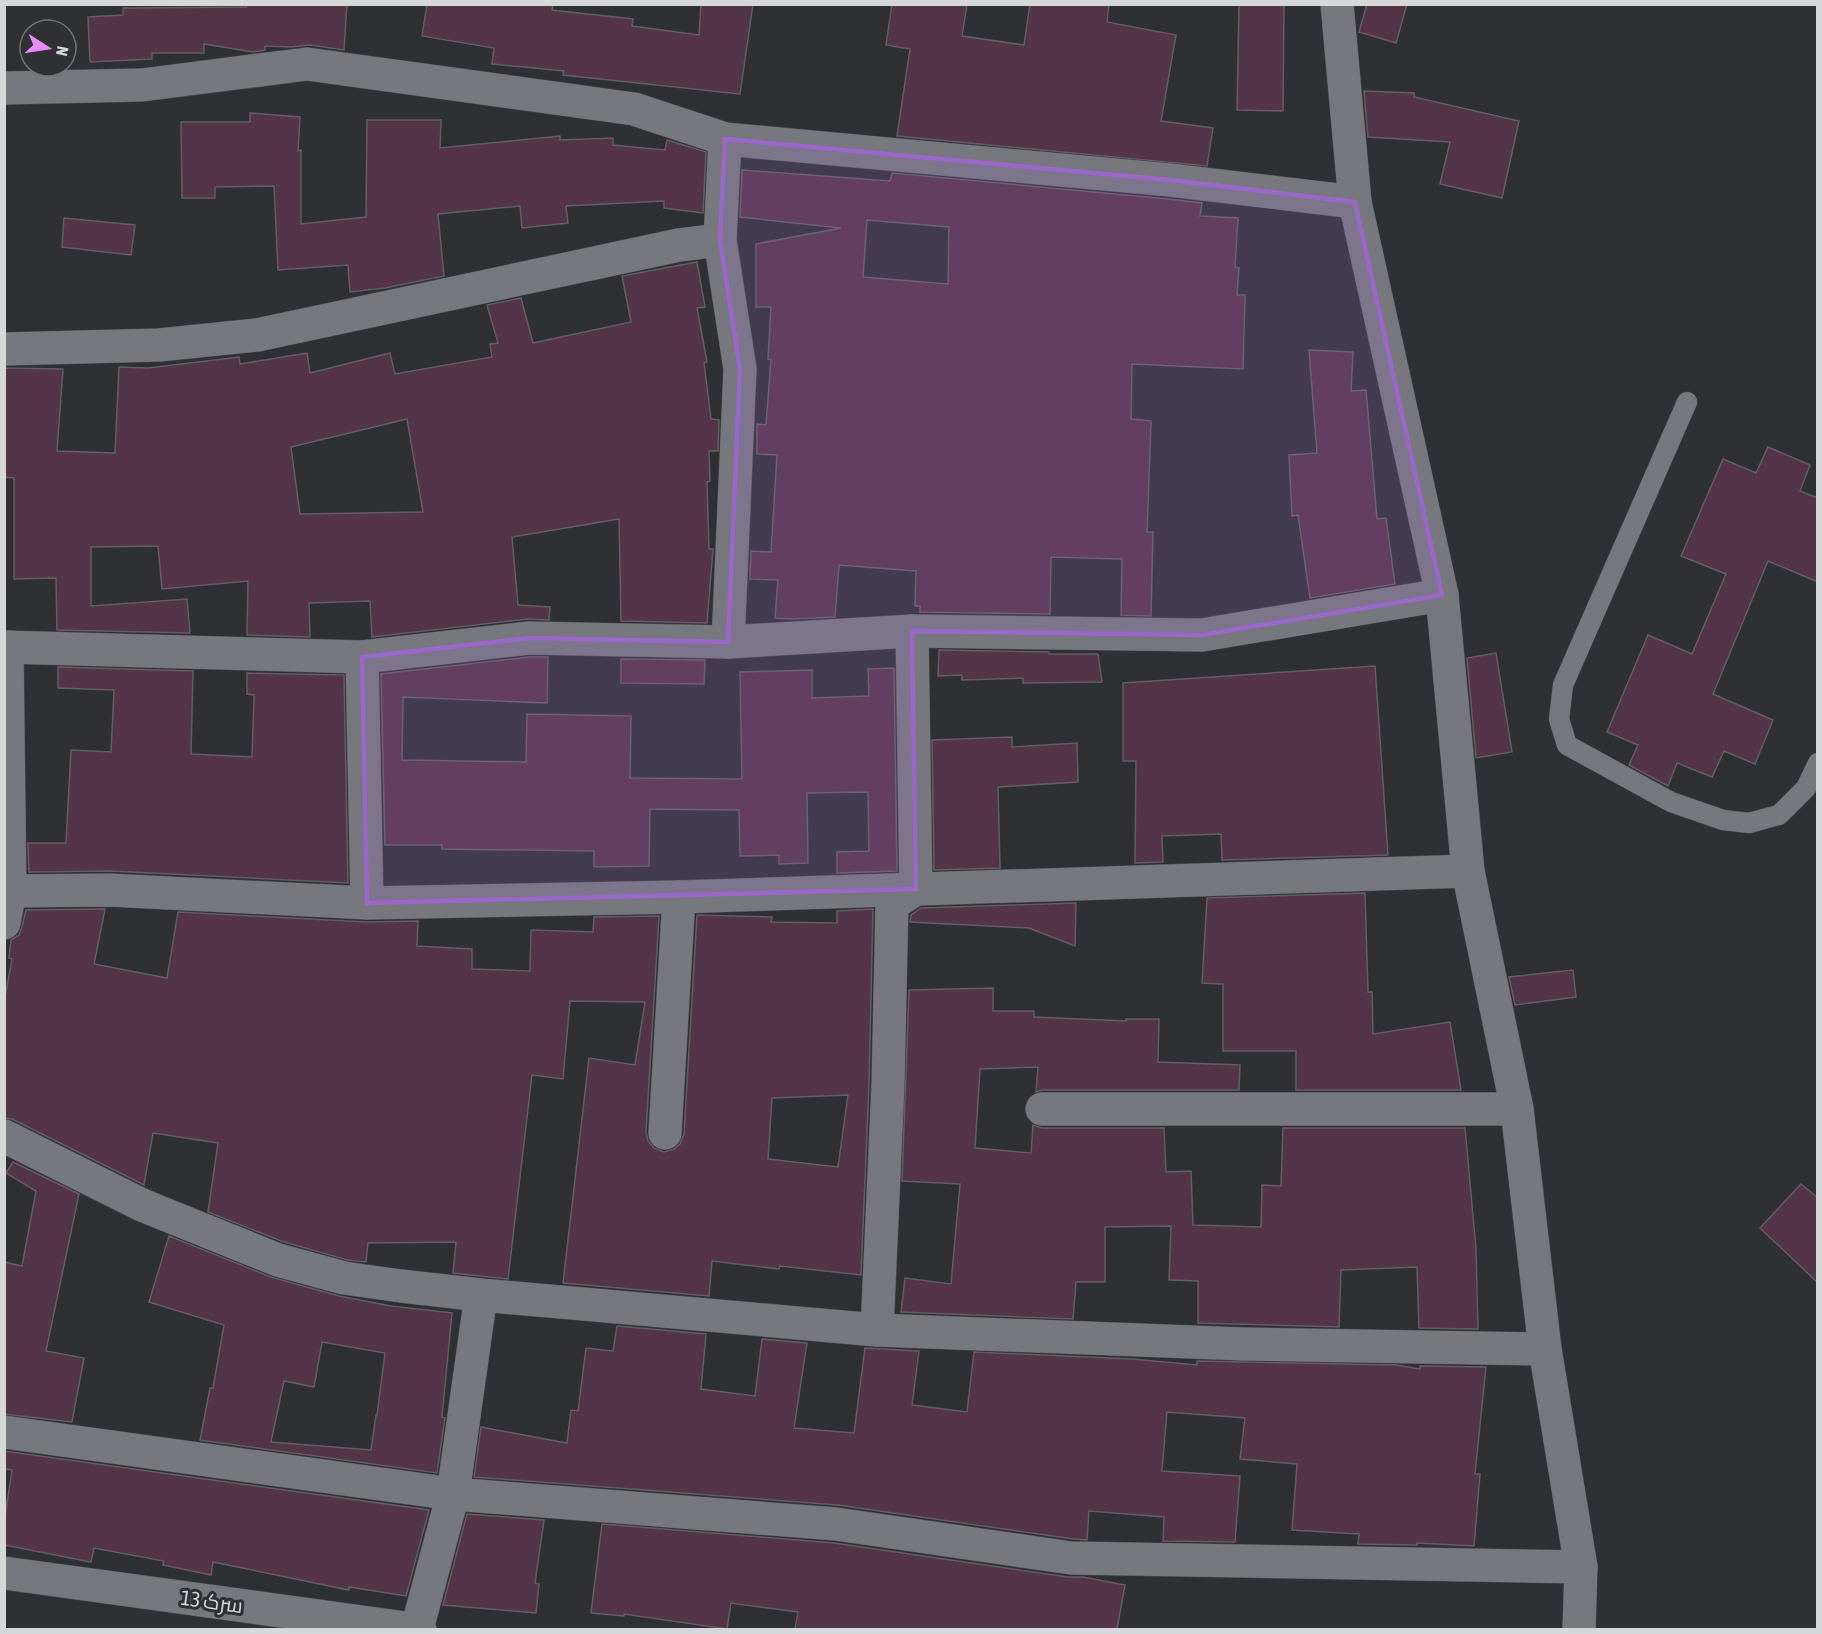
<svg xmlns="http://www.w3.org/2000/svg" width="1822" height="1634" font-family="'Asap Condensed',Cairo,sans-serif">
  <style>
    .building { fill: #543447; stroke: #635e61; stroke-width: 1.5; fill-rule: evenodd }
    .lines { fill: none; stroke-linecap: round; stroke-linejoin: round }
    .lane-casing { stroke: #4b4d50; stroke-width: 21 }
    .street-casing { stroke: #4b4d50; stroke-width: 34 }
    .secondary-casing { stroke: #4b4d50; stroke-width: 34 }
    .lane { stroke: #76787d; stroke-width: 20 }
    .street { stroke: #76787d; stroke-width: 33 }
    .secondary { stroke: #76787d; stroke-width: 33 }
    .marked { fill: #9a68c8; fill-opacity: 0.2; stroke: #9a68c8; stroke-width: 4.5; stroke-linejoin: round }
    .labels { text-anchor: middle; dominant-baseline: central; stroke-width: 6; stroke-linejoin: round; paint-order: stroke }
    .street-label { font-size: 21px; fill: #d5d7d9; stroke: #2e3034 }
  </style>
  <rect width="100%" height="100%" fill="#2e3034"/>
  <g class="building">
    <polygon points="247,4 347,4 344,50 310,45 291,47 265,46 265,50 253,52 204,44 204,53 152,53 152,59 90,62 88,17 123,15 123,8 246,7"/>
    <polygon points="427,4 553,4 552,10 633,19 632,26 699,35 701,4 753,4 740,94 563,75 564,71 492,64 494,48 422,36"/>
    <polygon points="892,4 967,4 962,36 1024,45 1030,4 1109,4 1107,22 1176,35 1161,121 1213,128 1207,166 897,136 910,49 886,45"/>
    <polygon points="1239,4 1284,4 1283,111 1237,110"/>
    <polygon points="1367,4 1407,4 1396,43 1359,32"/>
    <polygon points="1364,91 1414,93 1414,97 1519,121 1502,198 1440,184 1450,142 1368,137"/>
    <polygon points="250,113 300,117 298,151 301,150 301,224 366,217 367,120 441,120 440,148 560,136 560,140 613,138 613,145 665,150 667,140 706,152 703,213 664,208 664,201 566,206 568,223 522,228 520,206 438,214 444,276 385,288 350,292 348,265 278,270 274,186 215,187 215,198 182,198 181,122 250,122"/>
    <path d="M742,170L890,181L892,173L1168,199L1202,203L1200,216L1238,218L1235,267L1239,268L1237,295H1245L1243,369L1132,364L1131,419L1151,421L1147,532H1153L1151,616L1121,615L1122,559L1051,557L1050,614L920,612V606H915L916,571L839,565L835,617L792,619L775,618L778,580L750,579L751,551L771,552L777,455L757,454V424L766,425L771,360L768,359L771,307H756V244L841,228L740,217ZM867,220L949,227L948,284L863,277Z"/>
    <polygon points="64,218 135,225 131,255 62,247"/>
    <path d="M697,262L705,307L697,308L707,362L704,363L711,419L719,420L718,451H709L710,481L707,482L709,549H713L707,623L621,621L619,519L512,537L518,605L550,607L549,620L527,619L372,637L370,601L309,603L310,637L247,635L248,581L162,589L158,546L91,547V606L187,599L190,633L57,630L56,578L14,579V478L4,477V368L63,369L57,451L115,453L119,367L148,368L239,357L240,364L307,353L310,373L390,353L395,374L492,357L490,344L498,343L487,305L521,298L533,343L631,322L622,276ZM407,419L423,512L300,514L291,447Z"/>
    <polygon points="1309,350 1353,352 1351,391 1366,390 1377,519 1386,518 1395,584 1310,598 1298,515 1292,516 1289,455 1317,453"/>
    <polygon points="1768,447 1810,465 1800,491 1818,498 1818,582 1768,561 1713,694 1773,720 1755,764 1724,751 1712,777 1677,763 1668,786 1629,765 1638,745 1607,732 1648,635 1692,654 1726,574 1681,556 1723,459 1756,473"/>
    <polygon points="939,650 1049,652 1049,654 1098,654 1102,682 1023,683 1023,678 962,680 962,675 938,676"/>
    <polygon points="1496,653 1512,752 1476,758 1467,658"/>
    <polygon points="530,657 548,657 547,703 403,697 402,760 526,762 527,714 631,716 630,778 742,779 740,672 812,670 812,698 869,696 868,669 894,668 897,871 837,873 837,852 869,851 868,792 807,793 808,863 779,864 779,855 740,856 739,810 650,809 649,866 594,867 594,851 442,849 442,845 385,845 381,674"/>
    <polygon points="621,659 705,660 704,684 621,683"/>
    <polygon points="1375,666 1388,855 1222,860 1221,834 1162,836 1163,862 1135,863 1136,761 1123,761 1123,683"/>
    <polygon points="58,667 193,671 191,754 252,757 254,695 247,694 247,673 344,675 348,883 110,871 29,872 28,843 66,843 71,750 111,752 114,690 58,688"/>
    <polygon points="1012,737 1012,747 1077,743 1078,782 998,787 1000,868 934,870 932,740"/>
    <polygon points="1365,893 1368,992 1372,992 1373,1034 1450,1022 1461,1090 1296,1090 1296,1051 1223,1051 1223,984 1202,983 1207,898"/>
    <polygon points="1076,903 1075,946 1029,928 910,922 911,915 921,908"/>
    <path d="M105,909L94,964L167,978L178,912L366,922L418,921L417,946L472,949V969L530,971L531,930L593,932L594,917L659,916L646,1132L648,1141L654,1148L664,1152L674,1149L680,1144L684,1134L697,915L772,917L771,922L837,923V911L873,909L869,1084L861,1275L780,1266L779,1269L712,1261L709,1296L563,1283L589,1058L635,1065L645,1002L570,1001L563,1079L532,1075L508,1279L453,1273L456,1242L368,1243L366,1262L348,1260L284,1242L208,1212L218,1143L153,1133L144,1185L12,1119L4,1118V1002L12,959L9,958L11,940L19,935L22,927L26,910ZM848,1095L838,1167L768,1159L772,1098Z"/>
    <polygon points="1573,970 1576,997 1515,1005 1509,977"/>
    <polygon points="993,988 993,1011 1034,1011 1034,1017 1126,1021 1126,1019 1159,1019 1158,1062 1240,1065 1239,1090 1042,1090 1036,1092 1038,1067 980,1069 975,1148 1031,1153 1033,1125 1042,1128 1164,1128 1166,1172 1191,1171 1193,1225 1261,1227 1262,1185 1281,1186 1283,1128 1465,1128 1476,1249 1478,1329 1419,1328 1417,1267 1341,1270 1339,1327 1198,1323 1198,1281 1169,1280 1171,1226 1105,1227 1105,1282 1076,1282 1073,1319 901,1312 905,1278 951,1284 960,1184 902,1181 909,990"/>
    <polygon points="13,1162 79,1194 46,1351 84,1358 72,1422 4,1414 4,1262 22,1266 36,1191 6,1173"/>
    <polygon points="1801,1184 1818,1198 1818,1283 1760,1228"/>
    <path d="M169,1236L271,1277L339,1296L391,1306L452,1313L442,1417L445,1418L437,1473L200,1440L210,1388H213L224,1325L149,1302ZM322,1342L385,1353L377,1415H376L371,1450L271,1442L284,1381L314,1387Z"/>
    <polygon points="617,1326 706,1334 701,1389 755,1396 762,1339 807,1343 794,1428 854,1433 865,1348 919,1351 912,1405 967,1412 974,1352 1132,1359 1197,1365 1197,1361 1396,1365 1420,1369 1420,1366 1486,1367 1475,1474 1480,1474 1474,1546 1417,1543 1417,1545 1358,1544 1359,1534 1292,1530 1297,1464 1240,1459 1245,1418 1167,1412 1162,1471 1240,1476 1235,1542 1163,1541 1164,1517 1089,1511 1087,1540 1073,1539 838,1505 474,1477 481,1427 567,1443 571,1410 578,1411 586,1348 613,1351"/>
    <polygon points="4,1451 429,1510 406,1596 349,1587 349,1590 213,1562 211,1575 163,1565 164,1561 94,1548 91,1562 4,1545 4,1523 12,1470 4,1469"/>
    <polygon points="467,1514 544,1520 535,1583 539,1584 536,1613 443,1605"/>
    <polygon points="602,1524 834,1543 1068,1577 1083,1577 1125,1585 1117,1629 795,1629 798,1612 731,1603 727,1629 624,1614 624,1616 591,1613"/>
  </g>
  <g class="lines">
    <defs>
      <polyline id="lane" points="1687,402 1563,685 1559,719 1567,745 1671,802 1723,820 1749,823 1779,815 1806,788 1818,763"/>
      <g id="street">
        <polyline points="1337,4 1355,202 1442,595 1468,871 1517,1109 1545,1349 1581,1567 1579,1630"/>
        <polyline points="4,88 142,85 307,64 634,109 725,139 1170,180 1355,202"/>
        <polyline points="725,139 720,240 740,369 728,642"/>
        <polyline points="4,349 159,345 257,335 679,245 720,240"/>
        <polyline points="4,647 362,657 529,638 728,642 912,631 1202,635 1442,595"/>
        <polyline points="362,657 367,903"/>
        <polyline points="10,891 109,890 367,903 679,897 1468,871"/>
        <polyline points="4,923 10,891 7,647"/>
        <polyline points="1042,1109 1517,1109"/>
        <polyline points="665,1133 679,897"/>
        <polyline points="4,1136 142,1205 278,1260 344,1278 401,1286 481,1295 877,1330 1243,1344 1545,1349"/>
        <polyline points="877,1330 888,1085 892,904 916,889 912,631"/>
        <polyline points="4,1432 453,1494 836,1524 1071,1558 1581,1567"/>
        <polyline points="417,1629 453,1494 481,1295"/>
      </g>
      <polyline id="secondary" points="4,1573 420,1630"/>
    </defs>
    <use href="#lane" class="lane-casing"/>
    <use href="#street" class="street-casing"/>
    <use href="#secondary" class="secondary-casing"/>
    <use href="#lane" class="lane"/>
    <use href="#street" class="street"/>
    <use href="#secondary" class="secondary"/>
  </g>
  <path class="marked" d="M725,139L1170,180L1355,202L1442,595L1202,635L912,631L916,889L367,903L362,657L529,638L728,642L740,369L720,240Z"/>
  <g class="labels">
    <g class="street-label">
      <text transform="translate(212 1601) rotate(8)">سرک 13</text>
    </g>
  </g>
  <rect width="1822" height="1634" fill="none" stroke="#d5d7d9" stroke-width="12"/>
  <g transform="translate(48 48) rotate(102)"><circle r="28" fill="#2e3034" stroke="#717376" stroke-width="1.5"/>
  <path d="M0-4.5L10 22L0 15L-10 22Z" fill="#e98dfe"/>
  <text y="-9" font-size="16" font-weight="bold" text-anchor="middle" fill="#d5d7d9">N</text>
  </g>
</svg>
